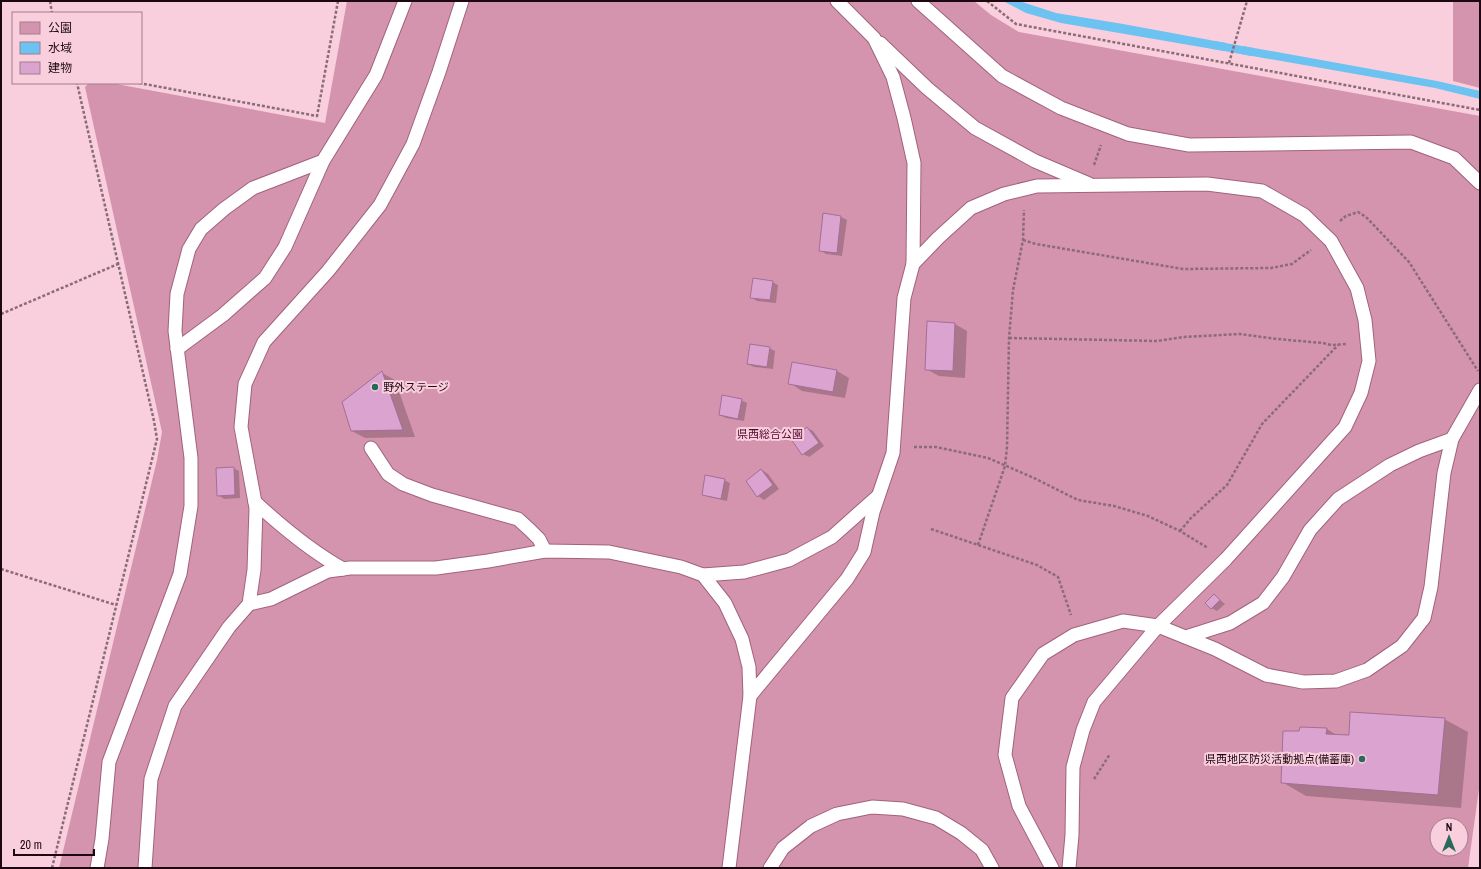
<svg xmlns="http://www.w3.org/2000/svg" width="1481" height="869" font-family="'Archivo Narrow','Noto Sans JP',sans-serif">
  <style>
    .green { fill: #d594ad; fill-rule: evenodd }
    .water { fill: #6cc2f1 }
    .shadow { fill: #0003 }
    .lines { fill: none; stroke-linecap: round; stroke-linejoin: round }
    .stream { stroke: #6cc2f1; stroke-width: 8 }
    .building { fill: #dba3cf; stroke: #a36e98 }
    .lane-casing { stroke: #a1627c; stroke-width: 15 }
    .path { stroke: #8b6b77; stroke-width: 2.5; stroke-dasharray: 3 2; stroke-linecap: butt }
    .lane { stroke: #fff; stroke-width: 13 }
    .poi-dot { fill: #286959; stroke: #f9cedd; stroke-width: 1.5 }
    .labels { text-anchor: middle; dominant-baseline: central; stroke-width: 4; stroke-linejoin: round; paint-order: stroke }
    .poi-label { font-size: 11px; fill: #1d0711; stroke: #f9cedd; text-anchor: start }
    .park-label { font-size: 11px; fill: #520930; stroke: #f9cedd }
  </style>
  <rect width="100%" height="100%" fill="#f9cedd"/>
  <g class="green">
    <path d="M347,1H974L991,15L1019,32L1480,116V782L1468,868H59L157,460L162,432L85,87L89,83H111L325,123ZM1437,825H1461V849H1437Z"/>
    <polygon points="1453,1 1480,1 1480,88 1453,81"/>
  </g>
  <g class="water">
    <polygon points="1003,1 1019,1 1056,13 1123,24 1226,43 1224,51 1061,23 1026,13"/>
    <polygon points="1243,46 1437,81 1480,91 1480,99 1435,88 1241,54"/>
  </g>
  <g class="shadow">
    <polygon points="824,214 841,217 847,220 842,256 826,254 820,250"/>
    <polygon points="772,282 778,285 776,303 757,301 751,297"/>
    <polygon points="928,322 955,324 967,331 965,378 939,376 926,369"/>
    <polygon points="769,348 775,351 773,369 754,367 748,364"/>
    <polygon points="837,371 849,378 845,398 802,391 790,383"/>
    <polygon points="382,373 395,380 415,437 365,438 352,431"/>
    <polygon points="741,400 747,403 744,421 726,418 720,415"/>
    <polygon points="807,428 813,431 824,446 809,457 803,454"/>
    <polygon points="233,468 239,471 240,498 224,499 218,495"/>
    <polygon points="762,470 768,474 779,489 764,500 758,496 747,481"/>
    <polygon points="724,480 730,483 727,501 709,497 703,494"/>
    <polygon points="1214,595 1225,604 1217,611 1211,608"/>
    <polygon points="1444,719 1468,732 1461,808 1306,796 1282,782 1301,728 1327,729 1338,736 1350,736"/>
  </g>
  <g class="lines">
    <polyline class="stream" points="1214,45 1252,52"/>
  </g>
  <g class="building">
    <polygon points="823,213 841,216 837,253 819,251"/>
    <polygon points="753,278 773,281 770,300 750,298"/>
    <polygon points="927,321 955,323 953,371 925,370"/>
    <polygon points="750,344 770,347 767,367 747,364"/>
    <polygon points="792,362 837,370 833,392 788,384"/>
    <polygon points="382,371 403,430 351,431 342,402"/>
    <polygon points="722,395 742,399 738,419 719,415"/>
    <polygon points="807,427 819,443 802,455 791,439"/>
    <polygon points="234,467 235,495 217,496 216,468"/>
    <polygon points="761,469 773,485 757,497 746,481"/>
    <polygon points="705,475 725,479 721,499 702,495"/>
    <polygon points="1214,594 1220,600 1211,609 1205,603"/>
    <polygon points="1350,712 1445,718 1438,795 1281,783 1283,731 1299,731 1300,727 1327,728 1326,734 1349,735"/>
  </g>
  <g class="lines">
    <defs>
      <g id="lane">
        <polyline points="918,1 1002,76 1061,108 1128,134 1189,145 1411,142 1454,158 1480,183"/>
        <polyline points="880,43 927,88 975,128 1035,161 1089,184"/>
        <polyline points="913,264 938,238 971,208 1004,194 1037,186 1207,184 1262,191 1304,215 1331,241 1357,288 1365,320 1369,361 1361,393 1345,427 1226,559 1158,626 1094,702 1083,730 1073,767 1072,835 1069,868"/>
        <polyline points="177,349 223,315 265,278 285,247 323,161"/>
        <polyline points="371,448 388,474 403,484 432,495 518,519 530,530 539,539 545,551"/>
        <path d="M255,502C282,527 311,551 343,569"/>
        <polyline points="703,575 744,572 789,560 832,537 878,496"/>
        <polyline points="249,604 271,599 328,571 350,568 436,568 488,561 545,551 609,552 681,567 703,575 725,603 742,639 749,667 750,696 729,868"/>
        <polyline points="1186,637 1230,623 1263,603 1283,577 1310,530 1338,499 1390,465 1419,451 1452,439"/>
        <polyline points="750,696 847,579 864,552 873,512 893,453 904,298 913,264 914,163 904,118 893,77 874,38 837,1"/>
        <polyline points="97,868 102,839 109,762 180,574 191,506 191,458 175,331 177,294 189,249 201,229 224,209 253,188 323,161 376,75 405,1"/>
        <polyline points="145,868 151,779 175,706 229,627 249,604 254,570 256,508 241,427 245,384 264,342 328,271 380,205 413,144 439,72 462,1"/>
        <polyline points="770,868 783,848 811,826 837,814 872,807 903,809 936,818 961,833 982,850 992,868"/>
        <polyline points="1052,868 1019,806 1005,755 1012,698 1043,654 1074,635 1123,621 1158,626 1215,649 1266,675 1303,682 1336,681 1367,670 1402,646 1424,618 1431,587 1444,473 1452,439 1480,390"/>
      </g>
    </defs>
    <use href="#lane" class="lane-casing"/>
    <g class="path">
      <polyline points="50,1 52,13"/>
      <polyline points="987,1 1016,24 1480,110"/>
      <polyline points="1229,63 1247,1"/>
      <polyline points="139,83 317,116 338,1"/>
      <polyline points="1094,165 1101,145"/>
      <polyline points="1340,221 1346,216 1358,212 1366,217 1409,262 1478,371"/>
      <polyline points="1023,240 1036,244 1183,269 1271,268 1292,264 1311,250"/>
      <polyline points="1,314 118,264"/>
      <polyline points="1009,338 1158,341 1183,337 1240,334 1277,339 1323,343 1331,345 1347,344"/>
      <polyline points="914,447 936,447 988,458 1034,478 1078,500 1114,506 1148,516 1180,531 1208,548"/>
      <polyline points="931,529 1037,565 1058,577 1071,615"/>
      <polyline points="1180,531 1191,518 1227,485 1262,424 1338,345"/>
      <polyline points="978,545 1005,466 1007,447 1009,338 1013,290 1023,240 1024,210"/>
      <polyline points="1,569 116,605"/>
      <polyline points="1094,779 1110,754"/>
      <polyline points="52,868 157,439 154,421 77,83"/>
    </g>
    <use href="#lane" class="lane"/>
  </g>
  <g class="poi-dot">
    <circle cx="375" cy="387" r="4"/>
    <circle cx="1362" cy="759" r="4"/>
  </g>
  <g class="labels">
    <g class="poi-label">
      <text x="383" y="387">野外ステージ</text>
      <text x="1354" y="759" text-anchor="end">県西地区防災活動拠点(備蓄庫)</text>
    </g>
    <g class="park-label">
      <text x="770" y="434">県西総合公園</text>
    </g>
  </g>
  <rect width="1481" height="869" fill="none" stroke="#1d0711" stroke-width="4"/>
  <rect x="12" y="12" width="130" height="72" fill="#f9cedd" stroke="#a17e8b"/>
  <rect x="20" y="22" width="20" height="12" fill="#d594ad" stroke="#a17e8b"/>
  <text x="48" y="32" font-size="12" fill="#1d0711">公園</text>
  <rect x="20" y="42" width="20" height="12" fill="#6cc2f1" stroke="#a17e8b"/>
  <text x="48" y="52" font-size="12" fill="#1d0711">水域</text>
  <rect x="20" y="62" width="20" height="12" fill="#dba3cf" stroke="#a17e8b"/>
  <text x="48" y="72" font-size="12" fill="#1d0711">建物</text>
  <g transform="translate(1449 837)"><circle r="19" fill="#f9cedd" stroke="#a17e8b"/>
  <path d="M0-3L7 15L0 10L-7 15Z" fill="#286959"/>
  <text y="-6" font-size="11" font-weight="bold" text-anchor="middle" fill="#1d0711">N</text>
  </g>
  <path d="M14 849v6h80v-6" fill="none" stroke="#1d0711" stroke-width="2"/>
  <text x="20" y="849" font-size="12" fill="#1d0711" stroke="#f9cedd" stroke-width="3" paint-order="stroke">20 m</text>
</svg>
